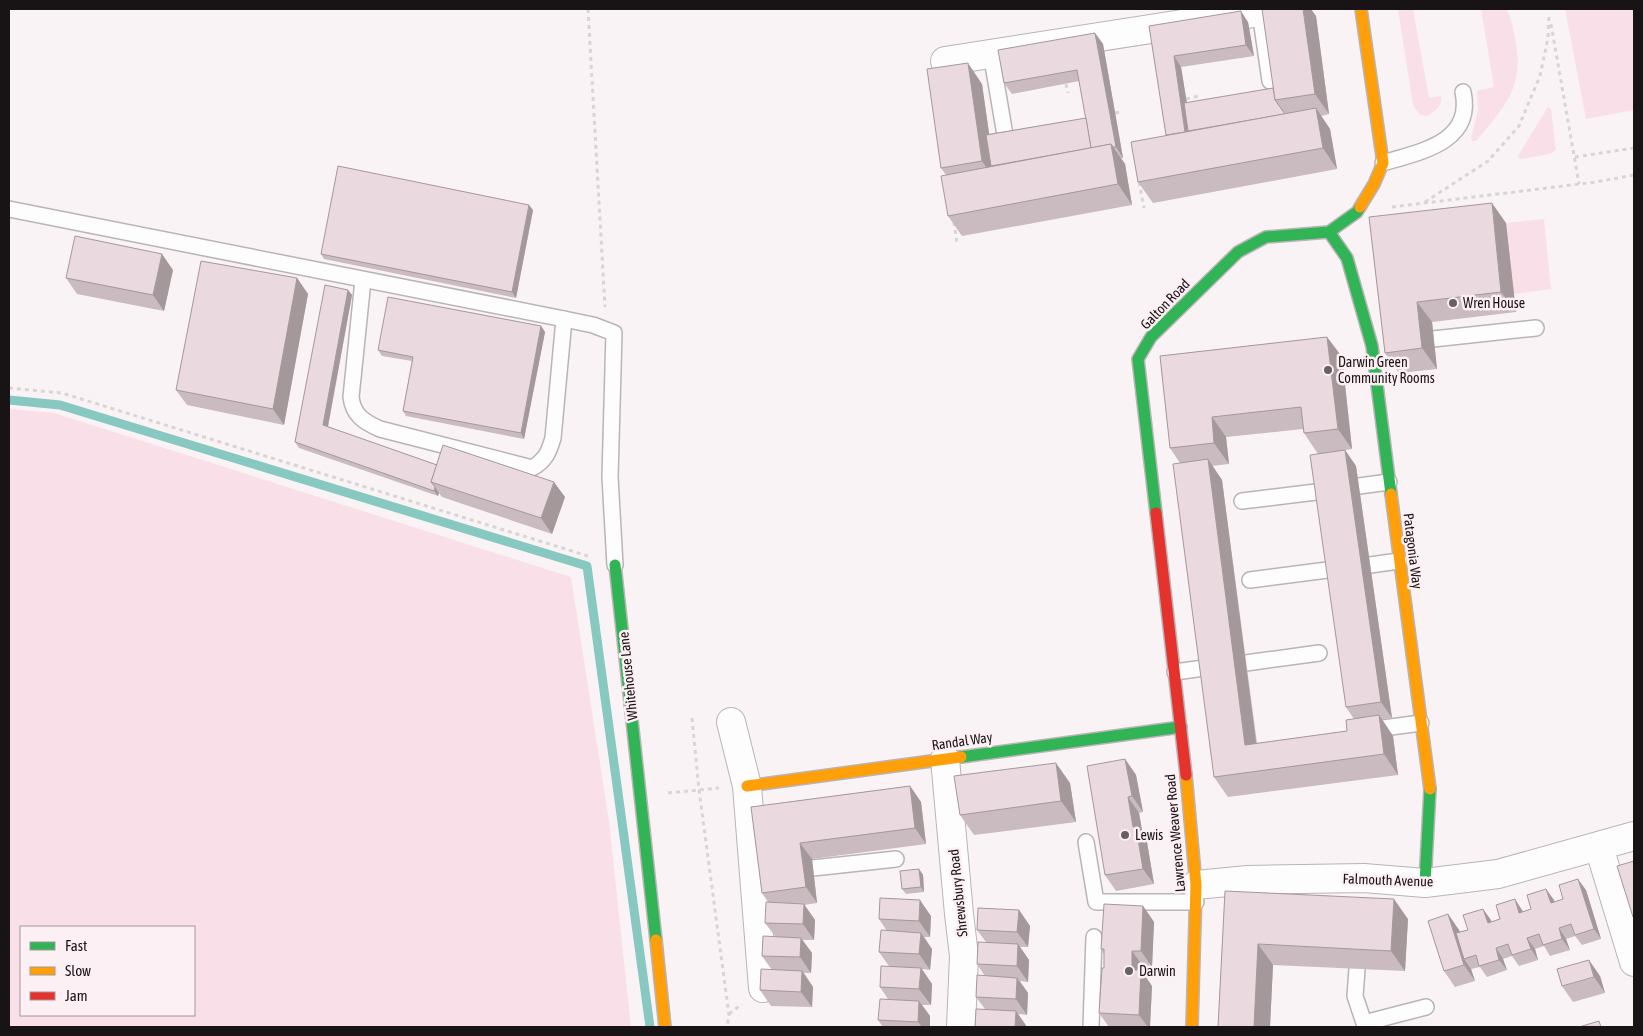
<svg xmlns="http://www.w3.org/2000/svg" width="1643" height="1036" font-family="'Asap Condensed',sans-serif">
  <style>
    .green { fill: #f9dfe7; fill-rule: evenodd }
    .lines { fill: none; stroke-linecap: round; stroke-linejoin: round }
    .stream { stroke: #87c8c0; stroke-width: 9 }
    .lane-casing { stroke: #b9b4b5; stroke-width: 18 }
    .street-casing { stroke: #b9b4b5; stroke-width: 30 }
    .fast-casing { stroke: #b9b4b5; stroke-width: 14 }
    .slow-casing { stroke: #b9b4b5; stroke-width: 14 }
    .jam-casing { stroke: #b9b4b5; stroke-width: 14 }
    .path { stroke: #d7d5d6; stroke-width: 3; stroke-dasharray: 4 4; stroke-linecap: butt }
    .lane { stroke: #fefdfe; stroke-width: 15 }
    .street { stroke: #fefdfe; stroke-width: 28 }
    .fast { stroke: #30b455; stroke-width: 11 }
    .slow { stroke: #ff9f0a; stroke-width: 11 }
    .jam { stroke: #e5322d; stroke-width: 11 }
    .wall { fill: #c9bbbf; fill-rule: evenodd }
    .shaded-wall { fill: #a4989b }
    .building { fill: #ead9de; stroke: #a4989b }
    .poi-dot { fill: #676163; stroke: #fdf0f4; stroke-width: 2 }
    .labels { text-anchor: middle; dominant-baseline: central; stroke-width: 5; stroke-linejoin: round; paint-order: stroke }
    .poi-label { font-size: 14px; fill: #181314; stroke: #fdf0f4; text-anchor: start }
    .street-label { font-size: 14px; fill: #181314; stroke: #fdf0f4 }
  </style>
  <rect width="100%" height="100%" fill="#faf3f5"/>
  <g class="green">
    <path d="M1398,9H1413L1429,98L1441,96C1443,106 1434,113 1426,116L1419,114L1413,105Z"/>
    <path d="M1481,9L1507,10C1512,20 1514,32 1516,44C1524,89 1503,108 1476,141H1472L1471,138L1478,110L1477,91L1494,87Z"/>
    <polygon points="1565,9 1634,9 1634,110 1586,119"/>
    <polygon points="1548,107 1551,109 1556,150 1550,154 1521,159 1518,157 1519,154"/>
    <polygon points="1544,219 1551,289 1514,294 1506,223"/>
    <path d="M9,409L54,413L571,577L609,821L631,1027H9ZM194,927V1015H21V927Z"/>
  </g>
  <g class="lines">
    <polyline class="stream" points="9,400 60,405 587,566 650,1027"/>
    <defs>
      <g id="lane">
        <polyline points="1260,12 1270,81"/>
        <polyline points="991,53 1005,135"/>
        <path d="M1383,163C1419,152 1474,143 1463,92"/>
        <polyline points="9,209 564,319 593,325 614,333 610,477 615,565"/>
        <path d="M363,280L351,397C353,415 364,422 380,429L532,468C545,461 549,452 553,438L564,319"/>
        <polyline points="1433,339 1536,328"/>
        <polyline points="1359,486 1389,482"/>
        <polyline points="1242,501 1324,491"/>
        <polyline points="1370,565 1399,561"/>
        <polyline points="1250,580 1335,569"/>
        <polyline points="1246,663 1319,653"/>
        <polyline points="1175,672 1211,667"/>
        <polyline points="1368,730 1421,723"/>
        <polyline points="1086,842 1096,902 1196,902"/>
        <polyline points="813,868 896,859"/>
        <polyline points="1357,969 1355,996 1364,1023 1426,1007"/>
        <polyline points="1091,1027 1094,937"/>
      </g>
      <g id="street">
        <polyline points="945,61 1279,9"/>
        <polyline points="731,722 747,786 763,988"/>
        <polyline points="945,759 959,914 964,956 961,1027"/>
        <polyline points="1599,847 1634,962"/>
        <polyline points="1196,885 1248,880 1364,878 1425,883 1498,874 1634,836"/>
      </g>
      <g id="fast">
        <polyline points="1329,232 1347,258 1372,346 1391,494"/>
        <polyline points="1156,513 1138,359 1151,337 1238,252 1266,237 1329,232 1357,212 1360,207"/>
        <polyline points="615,565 656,940"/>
        <polyline points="961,757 1181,727"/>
        <polyline points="1425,883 1430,789"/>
      </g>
      <g id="slow">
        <polyline points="1360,207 1374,184 1383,163 1361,9"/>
        <polyline points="1391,494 1430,789"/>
        <polyline points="1186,775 1196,885 1192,1027"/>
        <polyline points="747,786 961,757"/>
        <polyline points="656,940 665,1027"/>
      </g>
      <polyline id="jam" points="1156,513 1186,775"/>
    </defs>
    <use href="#lane" class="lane-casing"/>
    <use href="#street" class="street-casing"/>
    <use href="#fast" class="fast-casing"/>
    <use href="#slow" class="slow-casing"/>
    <use href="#jam" class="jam-casing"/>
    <g class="path">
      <polyline points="588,9 605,307"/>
      <polyline points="1551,24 1579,184"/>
      <polyline points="1066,84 1068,93"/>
      <polyline points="1186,99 1199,96"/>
      <polyline points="1115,113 1120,112"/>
      <polyline points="1575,157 1634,148"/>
      <polyline points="1139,182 1144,208"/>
      <polyline points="1425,202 1488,161 1519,126 1540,76 1548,38 1549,15"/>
      <polyline points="1392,207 1596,182 1634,175"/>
      <polyline points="954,222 957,243"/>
      <polyline points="9,388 62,393 588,556"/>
      <polyline points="692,718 699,790 729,1015 727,1027"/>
      <polyline points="668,793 719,788"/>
      <polyline points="729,1014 742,1004"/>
    </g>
    <use href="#lane" class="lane"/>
    <use href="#street" class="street"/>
    <use href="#fast" class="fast"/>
    <use href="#slow" class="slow"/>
    <use href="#jam" class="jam"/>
  </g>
  <g class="wall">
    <polygon points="1316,16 1329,114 1321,116 1330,129 1337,169 1153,203 1138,182 1166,135 1149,26 1248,22 1254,56 1181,67 1187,103 1273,88"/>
    <polygon points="1095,33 1103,44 1123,158 1121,158 1125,164 1132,205 962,236 948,216 946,175 941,168 982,84 989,134 1086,118 1079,81 1012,94 1004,83"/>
    <polygon points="533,210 516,298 324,259 321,254"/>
    <polygon points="1369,217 1506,223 1516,312 1432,322 1437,369 1399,373 1385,353"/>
    <polygon points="173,270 164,311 77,294 66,278"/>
    <polygon points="297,278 308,294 284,425 187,405 176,390"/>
    <polygon points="348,290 352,295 328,427 437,465 565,497 552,534 442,497 439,493 438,496 299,448 295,442"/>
    <polygon points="541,326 545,332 524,439 406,416 403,411 412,361 382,356 378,350"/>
    <path d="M1327,337L1342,357L1352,449L1345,450L1356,466L1392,718L1382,719L1393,736L1398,775L1228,797L1214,777L1180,463L1170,448L1160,356ZM1303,429L1304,433L1318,454L1335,452L1346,707L1354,719L1347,731L1257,743L1222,480L1212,466L1229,464L1226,437Z"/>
    <polygon points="1125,759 1136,775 1143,812 1139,813 1143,836 1147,842 1154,884 1116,891 1105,875"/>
    <polygon points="1070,783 1076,822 974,835 960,815"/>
    <polygon points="910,786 921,802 926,844 812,859 817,903 804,905 815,920 814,940 802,940 812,953 811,973 804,973 813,987 812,1007 771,1006 760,990 772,970 762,956 775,936 765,923 768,902 762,893 751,807"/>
    <polygon points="919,869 923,875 924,892 906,894 902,889"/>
    <polygon points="1546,889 1554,902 1563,899 1586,890 1601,939 1582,945 1575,936 1566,939 1570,950 1550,956 1544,946 1535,949 1538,960 1519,966 1512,956 1503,959 1507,970 1487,977 1480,967 1471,969 1475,981 1455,987 1444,971 1448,914 1459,930 1460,932 1468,930 1483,909 1491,922 1522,910 1523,912 1531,909"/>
    <polygon points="1225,891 1408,919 1405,971 1273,965 1270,1027 1218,1027"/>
    <polygon points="1143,906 1154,922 1152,967 1143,966 1143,973 1152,986 1150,1027 1109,1027 1099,1013 1104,968 1104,954 1101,949"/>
    <polygon points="1019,910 1030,926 1028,947 1020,947 1029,960 1028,982 1020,981 1028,993 1027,1015 1018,1014 1027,1027 985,1009 976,997 985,976 977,964 986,942 977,930"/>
    <polygon points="931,916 930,937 924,937 932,949 930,970 922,969 932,984 931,1005 922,1005 930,1016 930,1027 883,1027 878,1020 888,999 880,987 889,966 879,952 887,931 879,919"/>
    <polygon points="1600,976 1605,993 1573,1002 1562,986"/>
  </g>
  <g class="shaded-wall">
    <polygon points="1303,9 1311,9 1316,16 1329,114 1315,94"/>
    <polygon points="1241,11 1248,22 1254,56 1246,45"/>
    <polygon points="1095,33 1103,44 1123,158 1116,147"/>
    <polygon points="1174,56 1181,67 1194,148 1186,137"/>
    <polygon points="968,63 982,84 996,182 982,161"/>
    <polygon points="1316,108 1330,129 1337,169 1323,148"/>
    <polygon points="1111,144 1125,164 1132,205 1118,184"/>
    <polygon points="1492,203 1506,223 1516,312 1501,292"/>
    <polygon points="529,205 533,210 516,298 512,292"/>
    <polygon points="162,254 173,270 164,311 153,295"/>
    <polygon points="297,278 308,294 284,425 273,409"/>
    <polygon points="348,290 352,295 327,431 323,425"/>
    <polygon points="1417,302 1432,322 1437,369 1422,348"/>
    <polygon points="541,326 545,332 524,439 521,433"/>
    <polygon points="1327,337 1342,357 1352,449 1338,429"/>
    <polygon points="1212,417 1226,437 1229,464 1214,443"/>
    <polygon points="1345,450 1356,466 1392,718 1381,702"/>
    <polygon points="1208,459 1222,480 1259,765 1245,745"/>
    <polygon points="554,482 565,497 552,534 541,518"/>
    <polygon points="435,487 439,493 438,496 434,491"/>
    <polygon points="1379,715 1393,736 1398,775 1384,754"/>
    <polygon points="1125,759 1136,775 1143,812 1132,796"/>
    <polygon points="1056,763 1070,783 1076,822 1061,801"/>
    <polygon points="910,786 921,802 926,844 915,828"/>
    <polygon points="1128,797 1139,813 1143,836 1147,842 1154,884 1143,869 1133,827"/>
    <polygon points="800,843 812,859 817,903 806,887"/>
    <polygon points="919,869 923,875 924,892 921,887"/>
    <polygon points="1578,879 1586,890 1601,939 1594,929"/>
    <polygon points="1546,889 1554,900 1558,914 1551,903"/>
    <polygon points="1394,899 1408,919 1405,971 1391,951"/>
    <polygon points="1515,899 1522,910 1527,924 1519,913"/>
    <polygon points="920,900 931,916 930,937 919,921"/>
    <polygon points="804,904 815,920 814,940 803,924"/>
    <polygon points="1143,906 1154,922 1152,967 1141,951"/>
    <polygon points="1483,909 1491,920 1495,934 1488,923"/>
    <polygon points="1019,910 1030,926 1028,947 1017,932"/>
    <polygon points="1448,914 1459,930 1468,958 1464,959 1471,969 1475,981 1464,965"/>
    <polygon points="1559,928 1566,939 1570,950 1562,939"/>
    <polygon points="921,933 932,949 930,970 919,954"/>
    <polygon points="801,938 812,953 811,973 800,957"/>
    <polygon points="1527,938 1535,949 1538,960 1531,949"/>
    <polygon points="1018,944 1029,960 1028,982 1017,966"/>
    <polygon points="1258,944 1273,965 1270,1027 1254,1027"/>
    <polygon points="1496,948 1503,959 1507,970 1499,960"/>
    <polygon points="1132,951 1143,966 1143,973 1152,986 1150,1027 1148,1027 1139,1015 1132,970"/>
    <polygon points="1589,960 1600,976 1605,993 1594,977"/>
    <polygon points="921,968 932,984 931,1005 919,989"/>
    <polygon points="802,971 813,987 812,1007 801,992"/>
    <polygon points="1017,978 1028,993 1027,1015 1016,999"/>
    <polygon points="919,1001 930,1016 930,1027 922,1027 918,1022"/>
    <polygon points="1016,1011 1027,1027 1015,1027"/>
  </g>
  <g class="building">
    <polygon points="1262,9 1303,9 1315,94 1275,100"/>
    <polygon points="1241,11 1246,45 1174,56 1185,132 1166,135 1149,26"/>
    <polygon points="1095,33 1116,147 1113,147 1111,144 1091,148 1077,70 1004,83 998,50"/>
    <polygon points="968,63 982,161 941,168 927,69"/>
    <polygon points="1273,88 1275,100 1285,114 1188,131 1184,103"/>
    <polygon points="1316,108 1323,148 1138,182 1131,142"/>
    <polygon points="1086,118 1091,148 991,166 986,135"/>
    <polygon points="1111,144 1118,184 948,216 941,176"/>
    <polygon points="338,166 529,205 512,292 321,254"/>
    <polygon points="1492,203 1501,292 1417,302 1422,348 1385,353 1369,217"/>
    <polygon points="75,236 162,254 153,295 66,278"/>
    <polygon points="201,261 297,278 273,409 176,390"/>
    <polygon points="325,285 348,290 323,425 437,465 431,482 435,487 434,491 295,442"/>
    <polygon points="388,297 541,326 521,433 403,411 413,357 378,350"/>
    <polygon points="1327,337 1338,429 1304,433 1301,407 1212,417 1214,443 1170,448 1160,356"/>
    <polygon points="443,445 554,482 541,518 431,482"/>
    <polygon points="1345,450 1381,702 1346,707 1310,455"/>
    <polygon points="1208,459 1245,745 1347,731 1346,720 1379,715 1384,754 1214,777 1173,464"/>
    <polygon points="1125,759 1132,796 1128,797 1133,827 1136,827 1143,869 1105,875 1087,766"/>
    <polygon points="1056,763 1061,801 960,815 954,776"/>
    <polygon points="910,786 915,828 800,843 806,887 762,893 751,807"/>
    <polygon points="1634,861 1634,917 1633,917 1617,866"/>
    <polygon points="919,869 921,887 902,889 900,871"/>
    <polygon points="1578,879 1594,929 1575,935 1571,924 1559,928 1562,939 1543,945 1539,934 1527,938 1531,949 1512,955 1508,944 1496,948 1499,960 1479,966 1476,955 1464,959 1456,933 1468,930 1463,915 1483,909 1488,923 1500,919 1496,905 1515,899 1519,913 1531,909 1527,895 1546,889 1551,903 1563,899 1559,885"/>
    <polygon points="1225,891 1394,899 1391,951 1258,944 1254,1027 1218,1027"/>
    <polygon points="880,898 920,900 919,921 879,919"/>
    <polygon points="766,902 804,904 803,924 765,923"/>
    <polygon points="1104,904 1143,906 1141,951 1132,951 1132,970 1141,970 1139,1015 1099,1013 1102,968 1104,968 1104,949 1101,949"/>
    <polygon points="978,908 1019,910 1017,932 977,930"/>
    <polygon points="1448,914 1464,965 1444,971 1428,921"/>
    <polygon points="881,930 921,933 919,954 879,952"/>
    <polygon points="763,936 801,938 800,957 762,956"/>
    <polygon points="978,942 1018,944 1017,966 977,964"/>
    <polygon points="1589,960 1594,977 1562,986 1557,969"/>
    <polygon points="881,966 921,968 919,989 880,987"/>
    <polygon points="761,969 802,971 801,992 760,990"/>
    <polygon points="977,975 1017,978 1016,999 976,997"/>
    <polygon points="880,999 919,1001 918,1022 878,1020"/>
    <polygon points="976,1009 1016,1011 1015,1027 975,1027"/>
    <polygon points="1599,1021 1601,1027 1579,1027"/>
  </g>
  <g class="poi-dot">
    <circle cx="1453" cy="303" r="5"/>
    <circle cx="1328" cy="370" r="5"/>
    <circle cx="1125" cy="835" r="5"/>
    <circle cx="1129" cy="971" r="5"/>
  </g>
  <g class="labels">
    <g class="poi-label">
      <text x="1463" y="303">Wren House</text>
      <text x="1338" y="362">Darwin Green<tspan x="1338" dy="16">Community Rooms</tspan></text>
      <text x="1135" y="835">Lewis</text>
      <text x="1139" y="971">Darwin</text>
    </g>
    <g class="street-label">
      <text transform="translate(1165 304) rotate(-46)">Galton Road</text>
      <text transform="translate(1413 551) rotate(83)">Patagonia Way</text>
      <text transform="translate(628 676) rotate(-96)">Whitehouse Lane</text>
      <text transform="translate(962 741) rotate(-8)">Randal Way</text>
      <text transform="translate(1175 833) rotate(-95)">Lawrence Weaver Road</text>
      <text transform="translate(1388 880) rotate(2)">Falmouth Avenue</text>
      <text transform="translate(958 893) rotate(-96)">Shrewsbury Road</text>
    </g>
  </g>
  <rect width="1643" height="1036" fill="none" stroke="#181314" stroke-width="20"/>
  <rect x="20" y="926" width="175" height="90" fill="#fdf0f4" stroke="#a1989a"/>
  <rect x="30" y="942" width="25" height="8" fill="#30b455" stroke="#a1989a"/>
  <text x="65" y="951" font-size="15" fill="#181314">Fast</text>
  <rect x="30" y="967" width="25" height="8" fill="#ff9f0a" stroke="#a1989a"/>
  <text x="65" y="976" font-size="15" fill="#181314">Slow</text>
  <rect x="30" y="992" width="25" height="8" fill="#e5322d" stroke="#a1989a"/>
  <text x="65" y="1001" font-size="15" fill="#181314">Jam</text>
</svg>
